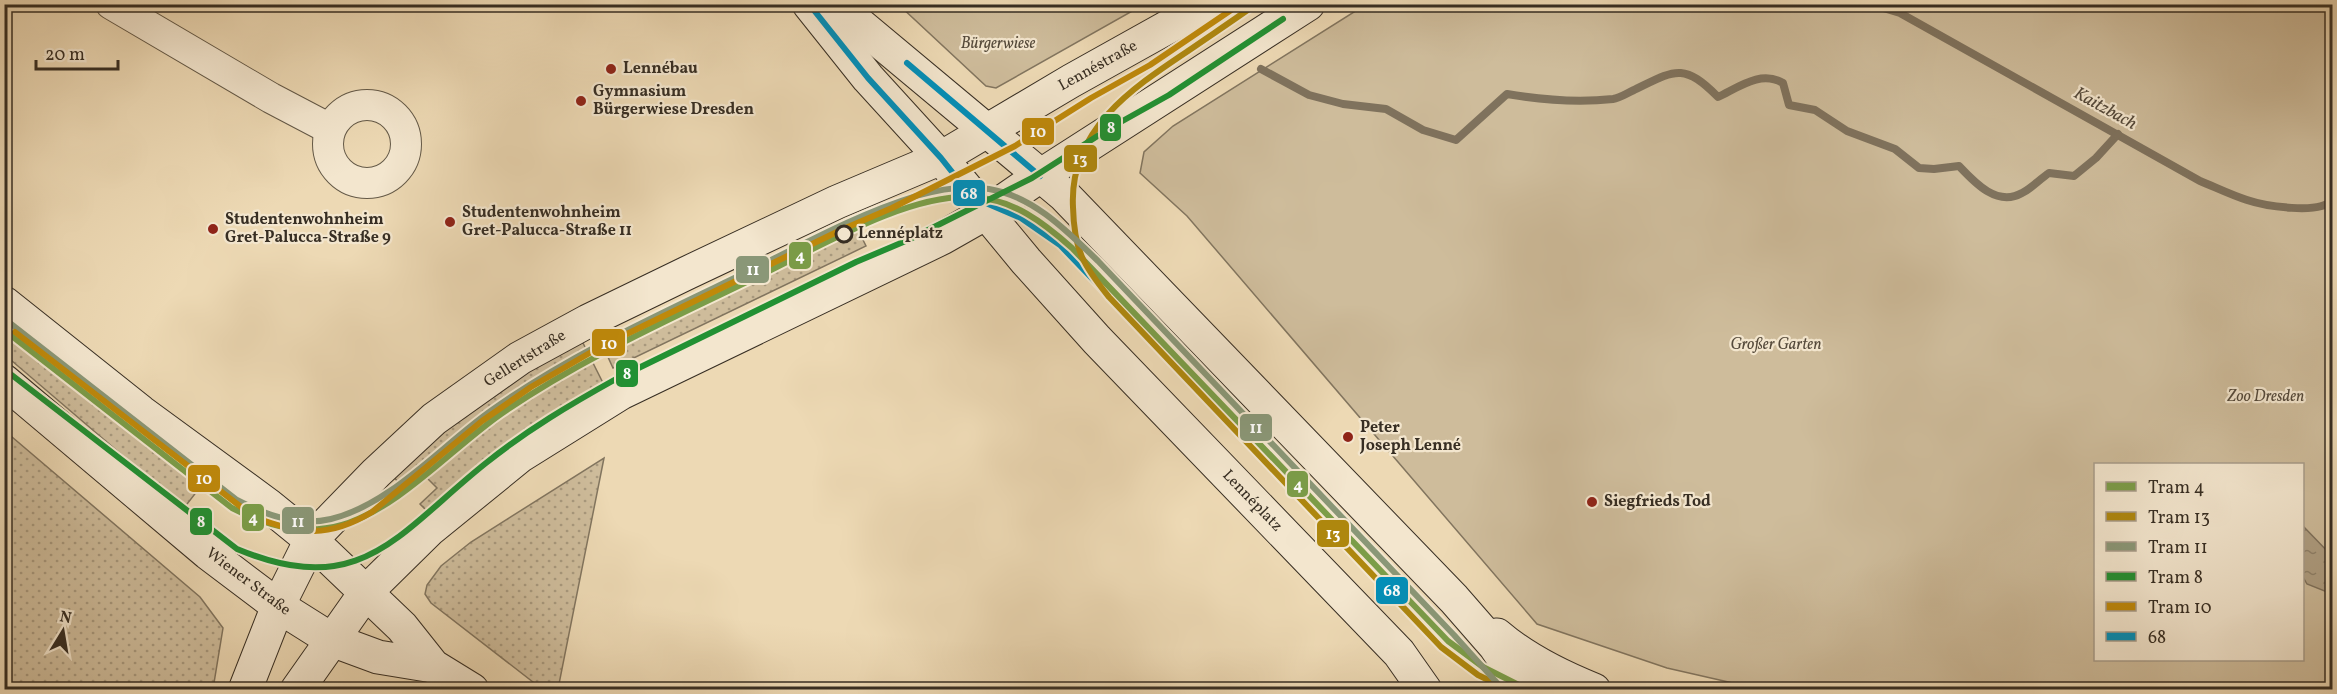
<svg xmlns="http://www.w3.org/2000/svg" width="2337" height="694" font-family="Vollkorn,serif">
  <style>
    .grass { fill: url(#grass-dots); stroke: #82755f; stroke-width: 1.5 }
    .park { fill: #cebc9b; stroke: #82755f; stroke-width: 1.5; fill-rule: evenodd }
    .water { fill: url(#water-ripples); stroke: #7f725d; stroke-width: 1.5 }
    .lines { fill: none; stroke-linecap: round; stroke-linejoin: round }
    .stream { stroke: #7f725d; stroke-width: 8 }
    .street-casing { stroke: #645947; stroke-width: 32 }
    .secondary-casing { stroke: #372e23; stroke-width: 35 }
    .street { stroke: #f3e6ce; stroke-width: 30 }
    .secondary { stroke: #f3e6ce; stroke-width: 33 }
    .bus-1-casing { stroke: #f3e6ce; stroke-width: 10 }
    .bus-1 { stroke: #008fba; stroke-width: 6 }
    .tram-1-casing { stroke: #f3e6ce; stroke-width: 10 }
    .tram-2-casing { stroke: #f3e6ce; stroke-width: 10 }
    .tram-3-casing { stroke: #f3e6ce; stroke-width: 10 }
    .tram-4-casing { stroke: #f3e6ce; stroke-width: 10 }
    .tram-5-casing { stroke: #f3e6ce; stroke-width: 10 }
    .tram-1 { stroke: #7b9d48; stroke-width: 6 }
    .tram-2 { stroke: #ae870e; stroke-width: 6 }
    .tram-3 { stroke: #8a9777; stroke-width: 6 }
    .tram-4 { stroke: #229133; stroke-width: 6 }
    .tram-5 { stroke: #bf890a; stroke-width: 6 }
    .poi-dot { fill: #8f2418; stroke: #f3e6ce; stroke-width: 2 }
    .stop-dot { fill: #f3e6ce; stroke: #372e23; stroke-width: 3 }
    .labels { text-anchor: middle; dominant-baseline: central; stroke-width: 4.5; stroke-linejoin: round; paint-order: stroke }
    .park-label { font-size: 16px; font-style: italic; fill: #554a3b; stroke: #f3e6ce }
    .street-label { font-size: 16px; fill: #372e23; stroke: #f3e6ce }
    .poi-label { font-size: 16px; font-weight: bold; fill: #372e23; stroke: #f3e6ce; text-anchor: start }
    .stop-label { font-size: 16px; font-weight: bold; fill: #372e23; stroke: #f3e6ce; text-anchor: start }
    .water-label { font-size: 18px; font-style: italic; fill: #554a3b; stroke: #f3e6ce }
    .line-badge { stroke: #f3e6ce; stroke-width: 2 }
    .badge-label { font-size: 16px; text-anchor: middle; font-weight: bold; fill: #fff }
  </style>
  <defs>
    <pattern id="grass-dots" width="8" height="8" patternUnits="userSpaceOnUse" patternTransform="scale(1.5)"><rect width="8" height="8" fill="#cebc9b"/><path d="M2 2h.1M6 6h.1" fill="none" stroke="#a8997e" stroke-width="1.8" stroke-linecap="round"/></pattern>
    <pattern id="water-ripples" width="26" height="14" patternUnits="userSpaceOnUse" patternTransform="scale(1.5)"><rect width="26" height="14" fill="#af9f83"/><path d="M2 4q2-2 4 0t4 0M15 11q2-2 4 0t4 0" fill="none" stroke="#8f826b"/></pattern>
  </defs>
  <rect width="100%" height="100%" fill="#edd9b4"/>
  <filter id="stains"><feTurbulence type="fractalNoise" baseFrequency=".00333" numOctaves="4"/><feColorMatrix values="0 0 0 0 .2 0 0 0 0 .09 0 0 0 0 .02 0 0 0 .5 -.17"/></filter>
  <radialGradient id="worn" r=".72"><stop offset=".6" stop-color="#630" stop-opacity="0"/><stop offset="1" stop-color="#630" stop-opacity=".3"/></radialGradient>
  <g class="grass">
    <polygon points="854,222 866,246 613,368 602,344"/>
    <polygon points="4,323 205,481 184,508 5,355"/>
    <path d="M581,339L605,387C537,423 486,462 427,511L420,504L437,488L418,469L400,484L391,474L462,415L515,378Z"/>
    <polygon points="5,431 200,597 223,628 213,689 5,689"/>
    <polygon points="604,458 558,689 542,689 431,603 425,594 427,585 441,566 471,542"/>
  </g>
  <g class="park">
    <polygon points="899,5 1143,5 996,88 986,86"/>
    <path d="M1365,5H2332V689H1759L1667,668L1537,624L1187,216L1140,173L1144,152L1173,126ZM2096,464H2302V660H2096Z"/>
  </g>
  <polygon class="water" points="2303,526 2332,556 2332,594 2307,584 2303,577"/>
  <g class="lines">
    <g class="stream">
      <path d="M1870,4L1900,13L2200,181C2215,187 2231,195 2247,200C2265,206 2320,215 2332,200"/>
      <path d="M1261,69L1309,95L1343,104L1386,109L1423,130L1456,140L1507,94C1542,100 1577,103 1613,99C1620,98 1627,93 1634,90C1675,70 1683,62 1718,97C1739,87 1761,70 1783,83L1789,105L1815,110L1847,131L1895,149L1919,168L1934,169L1959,166C1975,183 1997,207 2022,193C2032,188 2040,179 2049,173L2074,176L2096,158L2118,134"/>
    </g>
    <defs>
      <g id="street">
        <polyline points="111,4 271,98 330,129"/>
        <circle cx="367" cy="144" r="39"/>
      </g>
      <g id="secondary">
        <polyline points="809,4 868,78 941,158 1026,261 1097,340 1399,653 1425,690"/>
        <polyline points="835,4 1064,195 1454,599 1495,646 1525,690"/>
        <polyline points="4,303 141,412 268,505 311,540 402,627 433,666 472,690"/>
        <polyline points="4,381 208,553 278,606 332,640 378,657 433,666"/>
        <path d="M1497,635C1525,659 1559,676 1594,690"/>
        <polyline points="245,690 278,606 311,540 376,473 434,419 520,358 588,321 687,273 837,202 941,158 1071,81 1209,4"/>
        <polyline points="297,690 366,592 429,530 520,456 621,393 942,238 986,213 1040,176 1308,4"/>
      </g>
    </defs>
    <use href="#street" class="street-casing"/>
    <use href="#secondary" class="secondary-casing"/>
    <use href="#street" class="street"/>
    <use href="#secondary" class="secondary"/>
    <defs>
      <g id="bus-1">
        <polyline points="809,4 868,78 941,158 972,197 1021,218 1060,245 1456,657 1473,671 1512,690"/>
        <polyline points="907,63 1040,176"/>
      </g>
    </defs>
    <use href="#bus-1" class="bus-1-casing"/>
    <use href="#bus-1" class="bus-1"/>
    <defs>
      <path id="tram-1" d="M4,330L232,508C267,526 303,536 342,525C399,508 451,449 501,414C582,358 673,318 761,275C819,247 909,193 973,197C1013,199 1044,223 1072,248L1448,641L1483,667L1529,690"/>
      <path id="tram-2" d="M1256,4C1234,20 1211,35 1188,51C1131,89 1069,130 1073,207C1074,250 1083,265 1109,297L1441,647L1478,675L1509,690"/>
      <path id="tram-3" d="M10,323L237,500C266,515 298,527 331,519C392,504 442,445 492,410C571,354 660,314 747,272C802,245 857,214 916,196C940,189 965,185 989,189C1033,196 1067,231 1098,261L1454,635L1498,684"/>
      <path id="tram-4" d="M4,369L237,549C362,601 398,533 486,463C527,430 571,404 616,379L856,262L908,240L1032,178L1110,128L1169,95L1283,19"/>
      <path id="tram-5" d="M15,332L254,517C300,535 329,538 372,512L482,421L531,387L600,347L841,230L892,208L1015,146L1091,98L1150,65L1240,4"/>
    </defs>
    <use href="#tram-1" class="tram-1-casing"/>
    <use href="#tram-2" class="tram-2-casing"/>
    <use href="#tram-3" class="tram-3-casing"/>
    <use href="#tram-4" class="tram-4-casing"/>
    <use href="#tram-5" class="tram-5-casing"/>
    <use href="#tram-1" class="tram-1"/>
    <use href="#tram-2" class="tram-2"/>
    <use href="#tram-3" class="tram-3"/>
    <use href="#tram-4" class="tram-4"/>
    <use href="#tram-5" class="tram-5"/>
  </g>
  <g class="poi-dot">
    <circle cx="611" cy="69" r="6"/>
    <circle cx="581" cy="101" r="6"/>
    <circle cx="450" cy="222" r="6"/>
    <circle cx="213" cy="229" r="6"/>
    <circle cx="1348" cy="437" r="6"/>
    <circle cx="1592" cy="502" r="6"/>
  </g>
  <circle class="stop-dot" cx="844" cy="234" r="8"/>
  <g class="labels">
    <g class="park-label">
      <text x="998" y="44">Bürgerwiese</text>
      <text x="1776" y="345">Großer Garten</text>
      <text x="2266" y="397">Zoo Dresden</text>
    </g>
    <g class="street-label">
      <text transform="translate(1098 66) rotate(-29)">Lennéstraße</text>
      <text transform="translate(525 359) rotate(-32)">Gellertstraße</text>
      <text transform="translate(1252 501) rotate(46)">Lennéplatz</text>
      <text transform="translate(248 582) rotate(37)">Wiener Straße</text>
    </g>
    <g class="poi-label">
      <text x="623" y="69">Lennébau</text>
      <text x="593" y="92">Gymnasium<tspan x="593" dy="18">Bürgerwiese Dresden</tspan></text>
      <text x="462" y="213">Studentenwohnheim<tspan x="462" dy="18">Gret-Palucca-Straße 11</tspan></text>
      <text x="225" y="220">Studentenwohnheim<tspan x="225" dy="18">Gret-Palucca-Straße 9</tspan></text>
      <text x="1360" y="428">Peter<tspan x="1360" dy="18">Joseph Lenné</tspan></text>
      <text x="1604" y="502">Siegfrieds Tod</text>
    </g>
    <g class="stop-label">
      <text x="858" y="234">Lennéplatz</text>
    </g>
    <g class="water-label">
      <text transform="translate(2105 109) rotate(29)">Kaitzbach</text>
    </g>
  </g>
  <g class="line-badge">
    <rect x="1099" y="113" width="23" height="29" rx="6" fill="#229133"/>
    <rect x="1021" y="117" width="34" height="29" rx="6" fill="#bf890a"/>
    <rect x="1063" y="144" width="35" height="29" rx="6" fill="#ae870e"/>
    <rect x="952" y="179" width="34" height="28" rx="6" fill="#008fba"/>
    <rect x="788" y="241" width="24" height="29" rx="6" fill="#7b9d48"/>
    <rect x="735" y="255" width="35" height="29" rx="6" fill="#8a9777"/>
    <rect x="591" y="328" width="35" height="29" rx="6" fill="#bf890a"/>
    <rect x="615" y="359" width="24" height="29" rx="6" fill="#229133"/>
    <rect x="1239" y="413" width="34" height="29" rx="6" fill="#8a9777"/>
    <rect x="187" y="464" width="34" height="29" rx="6" fill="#bf890a"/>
    <rect x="1286" y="470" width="23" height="28" rx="6" fill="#7b9d48"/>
    <rect x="241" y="503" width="24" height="29" rx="6" fill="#7b9d48"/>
    <rect x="281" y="506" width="34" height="29" rx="6" fill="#8a9777"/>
    <rect x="189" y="507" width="24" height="29" rx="6" fill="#229133"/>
    <rect x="1316" y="519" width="34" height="29" rx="6" fill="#ae870e"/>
    <rect x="1375" y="576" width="34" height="29" rx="6" fill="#008fba"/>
  </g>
  <g class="badge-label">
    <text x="1111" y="133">8</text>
    <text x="1038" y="137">10</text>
    <text x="1080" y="164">13</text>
    <text x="969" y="199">68</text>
    <text x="800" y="261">4</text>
    <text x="753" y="275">11</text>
    <text x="609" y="349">10</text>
    <text x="627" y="379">8</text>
    <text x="1256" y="433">11</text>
    <text x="204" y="484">10</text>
    <text x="1298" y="490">4</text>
    <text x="253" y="523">4</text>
    <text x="298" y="527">11</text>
    <text x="201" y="527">8</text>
    <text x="1333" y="539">13</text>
    <text x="1392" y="596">68</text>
  </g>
  <rect width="2337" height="694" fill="none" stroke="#edd9b4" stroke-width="24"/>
  <rect x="6" y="6" width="2325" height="682" fill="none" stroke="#372e23" stroke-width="3"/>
  <rect x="12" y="12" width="2313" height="670" fill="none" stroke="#372e23" stroke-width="1.5"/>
  <rect x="2094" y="463" width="210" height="198" fill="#f3e6ce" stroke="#a89c8a" stroke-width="1.5"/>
  <rect x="2106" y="482" width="30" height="9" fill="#7b9d48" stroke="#a89c8a" stroke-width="1.5"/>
  <text x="2148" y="493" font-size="18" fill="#372e23">Tram 4</text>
  <rect x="2106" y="512" width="30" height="9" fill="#ae870e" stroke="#a89c8a" stroke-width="1.5"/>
  <text x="2148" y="523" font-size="18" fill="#372e23">Tram 13</text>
  <rect x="2106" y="542" width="30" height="9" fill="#8a9777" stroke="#a89c8a" stroke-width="1.5"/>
  <text x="2148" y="553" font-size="18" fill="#372e23">Tram 11</text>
  <rect x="2106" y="572" width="30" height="9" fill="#229133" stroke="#a89c8a" stroke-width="1.5"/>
  <text x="2148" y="583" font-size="18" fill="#372e23">Tram 8</text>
  <rect x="2106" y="602" width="30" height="9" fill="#bf890a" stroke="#a89c8a" stroke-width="1.5"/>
  <text x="2148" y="613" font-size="18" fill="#372e23">Tram 10</text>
  <rect x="2106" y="632" width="30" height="9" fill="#008fba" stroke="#a89c8a" stroke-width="1.5"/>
  <text x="2148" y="643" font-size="18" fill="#372e23">68</text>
  <g transform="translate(63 631) rotate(11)" stroke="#f3e6ce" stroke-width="4.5" paint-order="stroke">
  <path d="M0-4.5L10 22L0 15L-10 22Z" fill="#372e23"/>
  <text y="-9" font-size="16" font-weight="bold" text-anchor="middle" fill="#372e23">N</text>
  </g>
  <path d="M36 60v9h82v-9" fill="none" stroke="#372e23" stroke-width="3"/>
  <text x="45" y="60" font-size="18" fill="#372e23" stroke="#f3e6ce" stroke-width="4.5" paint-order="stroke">20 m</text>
  <rect width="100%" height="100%" filter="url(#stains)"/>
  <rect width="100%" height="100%" fill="url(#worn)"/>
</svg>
